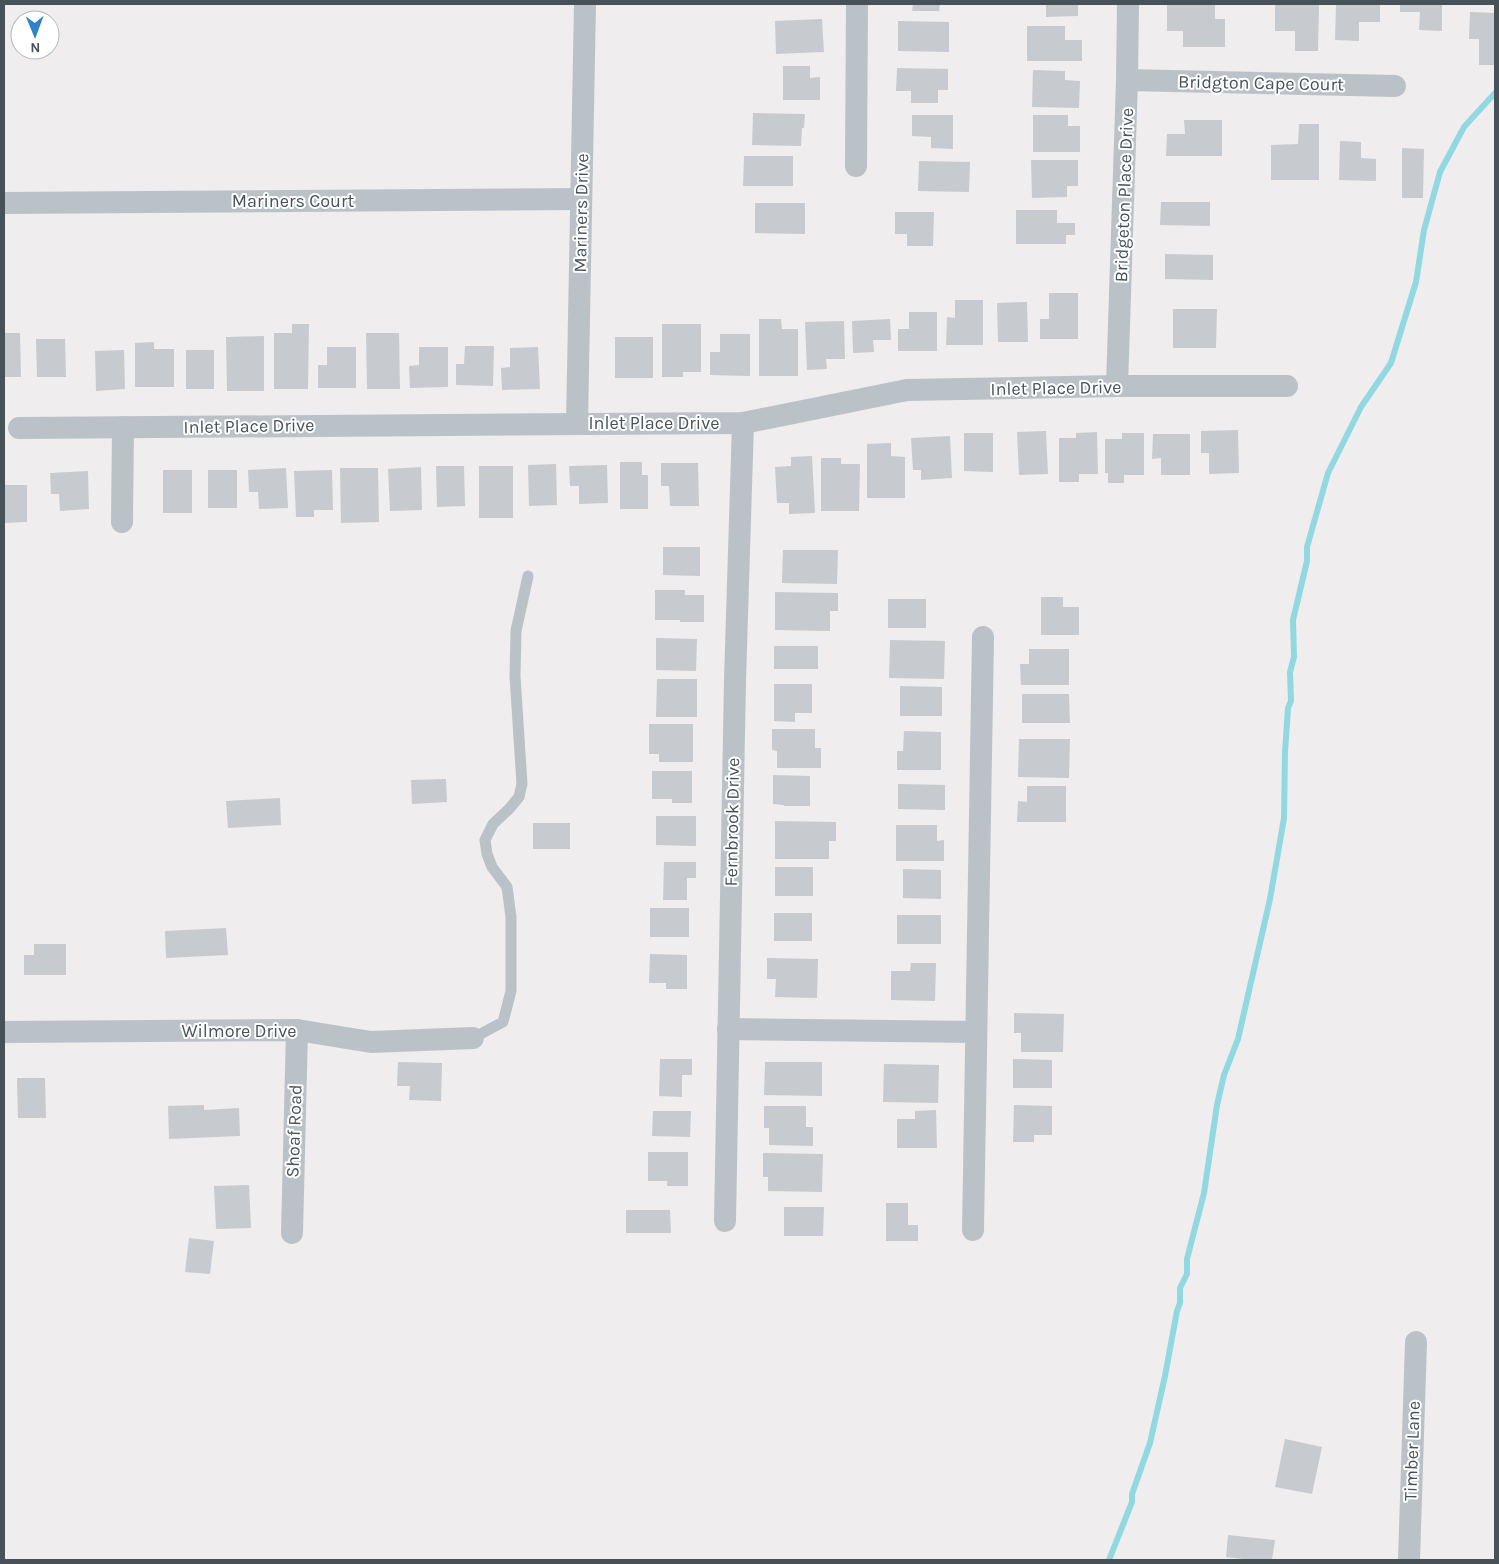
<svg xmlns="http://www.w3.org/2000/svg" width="1499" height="1564" font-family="Karla,sans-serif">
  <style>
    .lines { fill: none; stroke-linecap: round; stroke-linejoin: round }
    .stream { stroke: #92d8e0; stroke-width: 6 }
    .building { fill: #c7cbcf }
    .lane { stroke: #bac2c8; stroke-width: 11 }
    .street { stroke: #bac2c8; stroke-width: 22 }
    .labels { text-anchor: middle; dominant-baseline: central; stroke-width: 4; stroke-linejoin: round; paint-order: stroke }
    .street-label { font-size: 18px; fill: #475258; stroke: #fff }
  </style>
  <rect width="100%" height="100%" fill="#efeded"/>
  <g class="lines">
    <polyline class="stream" points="1109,1560 1132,1502 1132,1494 1150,1443 1165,1376 1177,1311 1180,1303 1180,1288 1187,1274 1187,1259 1204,1193 1217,1105 1224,1075 1238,1039 1270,899 1284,818 1285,752 1288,708 1291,701 1290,672 1294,657 1293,620 1307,561 1307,547 1328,473 1361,407 1391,363 1416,282 1424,230 1440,172 1464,127 1495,93"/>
  </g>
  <g class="building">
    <polygon points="913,4 940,4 939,11 912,11"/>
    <polygon points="1046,4 1078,4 1078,16 1046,17"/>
    <polygon points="1167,4 1215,4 1215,19 1225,19 1225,47 1183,47 1183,31 1167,31"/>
    <polygon points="1275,4 1319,4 1318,51 1295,51 1295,31 1275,31"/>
    <polygon points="1336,4 1380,4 1380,22 1359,22 1359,41 1335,40"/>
    <polygon points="1400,4 1442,4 1442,31 1419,30 1420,12 1400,12"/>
    <polygon points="1470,12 1495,13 1495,65 1479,65 1479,39 1469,39"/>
    <polygon points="822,19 824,52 776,54 775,21"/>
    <polygon points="898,21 949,22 949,52 898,51"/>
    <polygon points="1027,26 1065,26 1065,40 1082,40 1082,61 1027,61"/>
    <polygon points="783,66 810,66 810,78 820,77 820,100 783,100"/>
    <polygon points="897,68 948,69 948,90 938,90 938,103 911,103 911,91 896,91"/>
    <polygon points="1033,70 1065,71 1065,80 1080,81 1079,108 1032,107"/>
    <polygon points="753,113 805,114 804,128 802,128 801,146 752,145"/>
    <polygon points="912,115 953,115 953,149 931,148 931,137 912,136"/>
    <polygon points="1033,115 1068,115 1068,126 1080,126 1080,152 1033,152"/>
    <polygon points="1184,120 1222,120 1222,156 1166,156 1167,134 1185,134"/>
    <polygon points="1299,124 1319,124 1319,180 1271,180 1271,145 1298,144"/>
    <polygon points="1340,141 1361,142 1361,158 1376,159 1376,181 1339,180"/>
    <polygon points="1402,148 1424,149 1423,198 1402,198"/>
    <polygon points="744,156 793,156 793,186 743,186"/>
    <polygon points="1031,160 1078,160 1078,186 1067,186 1067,197 1032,198"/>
    <polygon points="919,161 970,162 969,192 918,191"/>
    <polygon points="1161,202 1210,202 1210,226 1160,225"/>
    <polygon points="755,203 805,203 805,234 755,233"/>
    <polygon points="1016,210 1057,210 1057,223 1075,223 1075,235 1066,235 1066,244 1016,244"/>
    <polygon points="895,212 934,212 933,246 907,246 907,234 895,234"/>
    <polygon points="1165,254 1213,255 1213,280 1165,279"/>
    <polygon points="1049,293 1078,293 1078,339 1040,339 1040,319 1049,319"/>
    <polygon points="955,300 983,300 983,345 946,345 947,317 955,318"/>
    <polygon points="1027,302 1028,342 998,342 997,303"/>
    <polygon points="1173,309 1217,309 1216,348 1173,348"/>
    <polygon points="909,312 937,312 937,351 898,351 898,329 909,329"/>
    <polygon points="759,319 781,319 782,329 798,329 798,376 759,376"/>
    <polygon points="890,319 891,340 873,340 874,352 853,353 852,321"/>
    <polygon points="844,321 845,359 826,359 827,369 807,370 805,322"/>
    <polygon points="292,324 309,324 308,389 274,389 274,333 292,333"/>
    <polygon points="662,324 701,324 701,372 683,372 683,377 662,377"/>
    <polygon points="4,333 20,333 21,377 4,377"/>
    <polygon points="366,333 399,333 400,389 367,389"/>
    <polygon points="720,334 750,334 750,376 710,375 710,352 720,352"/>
    <polygon points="264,336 264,391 227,391 226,337"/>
    <rect x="615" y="337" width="38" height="41"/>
    <polygon points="36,339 65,339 66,377 37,377"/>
    <polygon points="154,342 154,349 174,349 174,387 135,387 135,343"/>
    <polygon points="465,346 494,346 493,386 456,385 456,364 464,364"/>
    <polygon points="327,347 356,347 356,388 318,388 318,365 327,365"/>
    <polygon points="419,347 448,347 448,387 410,388 409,366 419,365"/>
    <polygon points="538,347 540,389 502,390 501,368 510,367 510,348"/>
    <polygon points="124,350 125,389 96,391 95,351"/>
    <rect x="186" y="350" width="28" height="39"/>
    <polygon points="1238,430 1239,473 1209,474 1209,453 1201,453 1201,431"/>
    <polygon points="1046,431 1048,474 1019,475 1017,432"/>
    <polygon points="1097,432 1098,474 1079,474 1079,482 1059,482 1059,438 1076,438 1076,433"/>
    <polygon points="964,433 993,433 993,472 964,471"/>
    <polygon points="1122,433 1144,433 1144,475 1124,475 1124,483 1108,483 1108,473 1105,473 1105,439 1122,439"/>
    <polygon points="1153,434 1190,434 1190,475 1161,475 1161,458 1152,459"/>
    <polygon points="950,436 952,478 921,480 921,470 913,470 911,438"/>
    <polygon points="891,443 891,456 905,457 905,498 867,498 867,444"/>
    <polygon points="812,456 815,513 789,514 789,503 777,503 775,467 791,466 791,457"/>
    <polygon points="821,458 841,458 841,464 860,464 859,511 821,511"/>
    <polygon points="620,462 642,462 642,475 648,475 648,509 620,509"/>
    <polygon points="661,463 698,463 699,506 670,506 669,486 661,486"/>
    <polygon points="556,464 557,505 529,506 528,465"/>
    <polygon points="607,465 608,503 579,504 579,486 570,486 569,466"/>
    <polygon points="436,466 464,466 465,506 437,507"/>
    <rect x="479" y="466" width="34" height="52"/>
    <polygon points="421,467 422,510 390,511 388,469"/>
    <polygon points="286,468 288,508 259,509 258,492 249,492 248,470"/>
    <polygon points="340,468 378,468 379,522 341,523"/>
    <rect x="163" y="470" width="29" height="43"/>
    <rect x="208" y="470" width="29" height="38"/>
    <polygon points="332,470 333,510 314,510 314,517 296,517 294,471"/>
    <polygon points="88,471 89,509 60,511 59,494 51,494 50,473"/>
    <polygon points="4,485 27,485 27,522 4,523"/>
    <polygon points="663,547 700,547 700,576 663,575"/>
    <polygon points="783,550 838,550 837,584 782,583"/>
    <polygon points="655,590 685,590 685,595 704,595 704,622 680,622 680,620 655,620"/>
    <polygon points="775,592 838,593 838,611 830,611 830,631 775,630"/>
    <polygon points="1041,597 1063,597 1063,607 1079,607 1079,635 1041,635"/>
    <rect x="888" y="599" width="38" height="29"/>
    <polygon points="656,638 697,639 696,671 656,670"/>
    <polygon points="890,640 945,641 944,679 889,678"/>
    <rect x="774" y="646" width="44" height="23"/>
    <polygon points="1029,649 1069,649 1069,685 1021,685 1020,664 1029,664"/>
    <polygon points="657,679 697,679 697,717 656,717"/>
    <polygon points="774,684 812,684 812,713 795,713 795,722 774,721"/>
    <polygon points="900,686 942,687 942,716 900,716"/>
    <polygon points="1022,694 1069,694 1070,723 1022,723"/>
    <polygon points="649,724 693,724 693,762 659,762 659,754 649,754"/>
    <polygon points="772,729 815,729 815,748 821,748 821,768 777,768 777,751 772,750"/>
    <polygon points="904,731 941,732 941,770 897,770 897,751 903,751"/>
    <polygon points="1019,739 1070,739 1069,778 1018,777"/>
    <polygon points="652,771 692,771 692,803 672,803 672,799 652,799"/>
    <polygon points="773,775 810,776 810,806 784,806 784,805 773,804"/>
    <polygon points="446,779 447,802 412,804 411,780"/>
    <polygon points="898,784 945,785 945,810 898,809"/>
    <polygon points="1027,786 1066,786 1066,822 1017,822 1018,801 1027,802"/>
    <polygon points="280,798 281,825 228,828 226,801"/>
    <polygon points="656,816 696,816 696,846 656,845"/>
    <polygon points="775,821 836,822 836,841 829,841 829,859 775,859"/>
    <rect x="533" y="823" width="37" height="26"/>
    <polygon points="896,825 937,825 937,841 944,840 944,861 896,861"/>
    <polygon points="664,862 696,862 696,878 687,878 687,900 663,900"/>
    <rect x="775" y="867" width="38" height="29"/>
    <polygon points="903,869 941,870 941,899 903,898"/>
    <rect x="650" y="908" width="39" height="29"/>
    <rect x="774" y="913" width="38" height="28"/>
    <rect x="897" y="915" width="44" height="29"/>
    <polygon points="226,928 228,955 166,958 165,931"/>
    <polygon points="34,944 66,944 66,975 24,975 24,955 34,955"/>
    <polygon points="650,954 687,955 687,989 666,989 666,983 649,983"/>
    <polygon points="767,958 818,959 817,998 775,997 776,979 767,979"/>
    <polygon points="911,963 936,963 935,1001 891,1000 891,971 910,971"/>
    <polygon points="1014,1013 1064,1014 1063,1052 1021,1052 1021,1033 1014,1033"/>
    <polygon points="660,1059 692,1059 692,1075 682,1075 682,1097 659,1096"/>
    <polygon points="1013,1059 1052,1060 1052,1088 1013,1088"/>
    <polygon points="398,1062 442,1063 441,1101 409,1100 410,1086 397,1086"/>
    <polygon points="765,1062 822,1062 822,1096 764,1095"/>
    <polygon points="884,1064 939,1065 938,1103 883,1102"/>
    <polygon points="17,1078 45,1078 46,1118 18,1118"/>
    <polygon points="204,1105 204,1110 239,1108 240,1136 169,1139 168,1106"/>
    <polygon points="1014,1105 1052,1106 1052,1135 1034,1135 1034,1142 1013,1142"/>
    <polygon points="764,1106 806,1106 806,1127 813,1127 813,1146 769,1145 769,1128 764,1128"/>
    <polygon points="936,1110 937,1148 897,1148 897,1119 915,1119 915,1111"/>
    <polygon points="653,1111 691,1111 690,1137 652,1136"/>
    <polygon points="648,1152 688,1152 688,1186 667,1186 667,1181 648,1181"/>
    <polygon points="763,1153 823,1154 822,1192 768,1191 768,1177 763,1177"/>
    <polygon points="249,1185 251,1228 216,1229 214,1186"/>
    <polygon points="886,1203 908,1203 908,1225 918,1225 918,1241 886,1241"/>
    <polygon points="784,1207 824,1207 823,1236 784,1236"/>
    <polygon points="626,1210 670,1210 671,1233 626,1233"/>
    <polygon points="189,1238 214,1241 210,1274 185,1272"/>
    <polygon points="1285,1439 1322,1447 1312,1494 1275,1487"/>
    <polygon points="1228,1535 1275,1540 1272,1560 1252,1560 1226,1557"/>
  </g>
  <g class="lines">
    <polyline class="lane" points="473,1038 503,1022 511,991 511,917 507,887 492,867 487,854 485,840 493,824 509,809 519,797 522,784 515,676 516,631 528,576"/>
    <g class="street">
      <polyline points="1127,80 1395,86"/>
      <polyline points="856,166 857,4"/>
      <polyline points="4,203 581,199"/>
      <polyline points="1117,386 1127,80 1128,4"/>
      <polyline points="577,423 585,4"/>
      <polyline points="19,428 743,423 907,390 1117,386 1287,386"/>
      <polyline points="122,522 123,427"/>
      <polyline points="728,1029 976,1032"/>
      <polyline points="4,1032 297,1030 371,1042 473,1038"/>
      <polyline points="725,1221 735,680 743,423"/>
      <polyline points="973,1230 983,637"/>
      <polyline points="292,1233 297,1030"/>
      <polyline points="1409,1560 1416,1342"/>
    </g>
  </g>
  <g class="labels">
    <g class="street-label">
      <text transform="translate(1261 83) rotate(1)">Bridgton Cape Court</text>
      <text transform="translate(1124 195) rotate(-88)">Bridgeton Place Drive</text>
      <text x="293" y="201">Mariners Court</text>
      <text transform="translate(581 213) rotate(-89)">Mariners Drive</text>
      <text transform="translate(1056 388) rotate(-1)">Inlet Place Drive</text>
      <text x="654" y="423">Inlet Place Drive</text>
      <text transform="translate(249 426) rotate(-1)">Inlet Place Drive</text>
      <text transform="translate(732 822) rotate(-89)">Fernbrook Drive</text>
      <text x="239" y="1031">Wilmore Drive</text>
      <text transform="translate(294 1131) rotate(-88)">Shoaf Road</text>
      <text transform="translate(1412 1451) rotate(-88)">Timber Lane</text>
    </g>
  </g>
  <rect width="1499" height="1564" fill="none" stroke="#475258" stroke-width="10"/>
  <g transform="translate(35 35) rotate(179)"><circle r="24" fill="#ffffff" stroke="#b5babc"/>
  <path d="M0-4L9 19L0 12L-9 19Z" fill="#2e82c8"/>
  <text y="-8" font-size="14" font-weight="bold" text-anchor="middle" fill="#475258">N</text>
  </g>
</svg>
